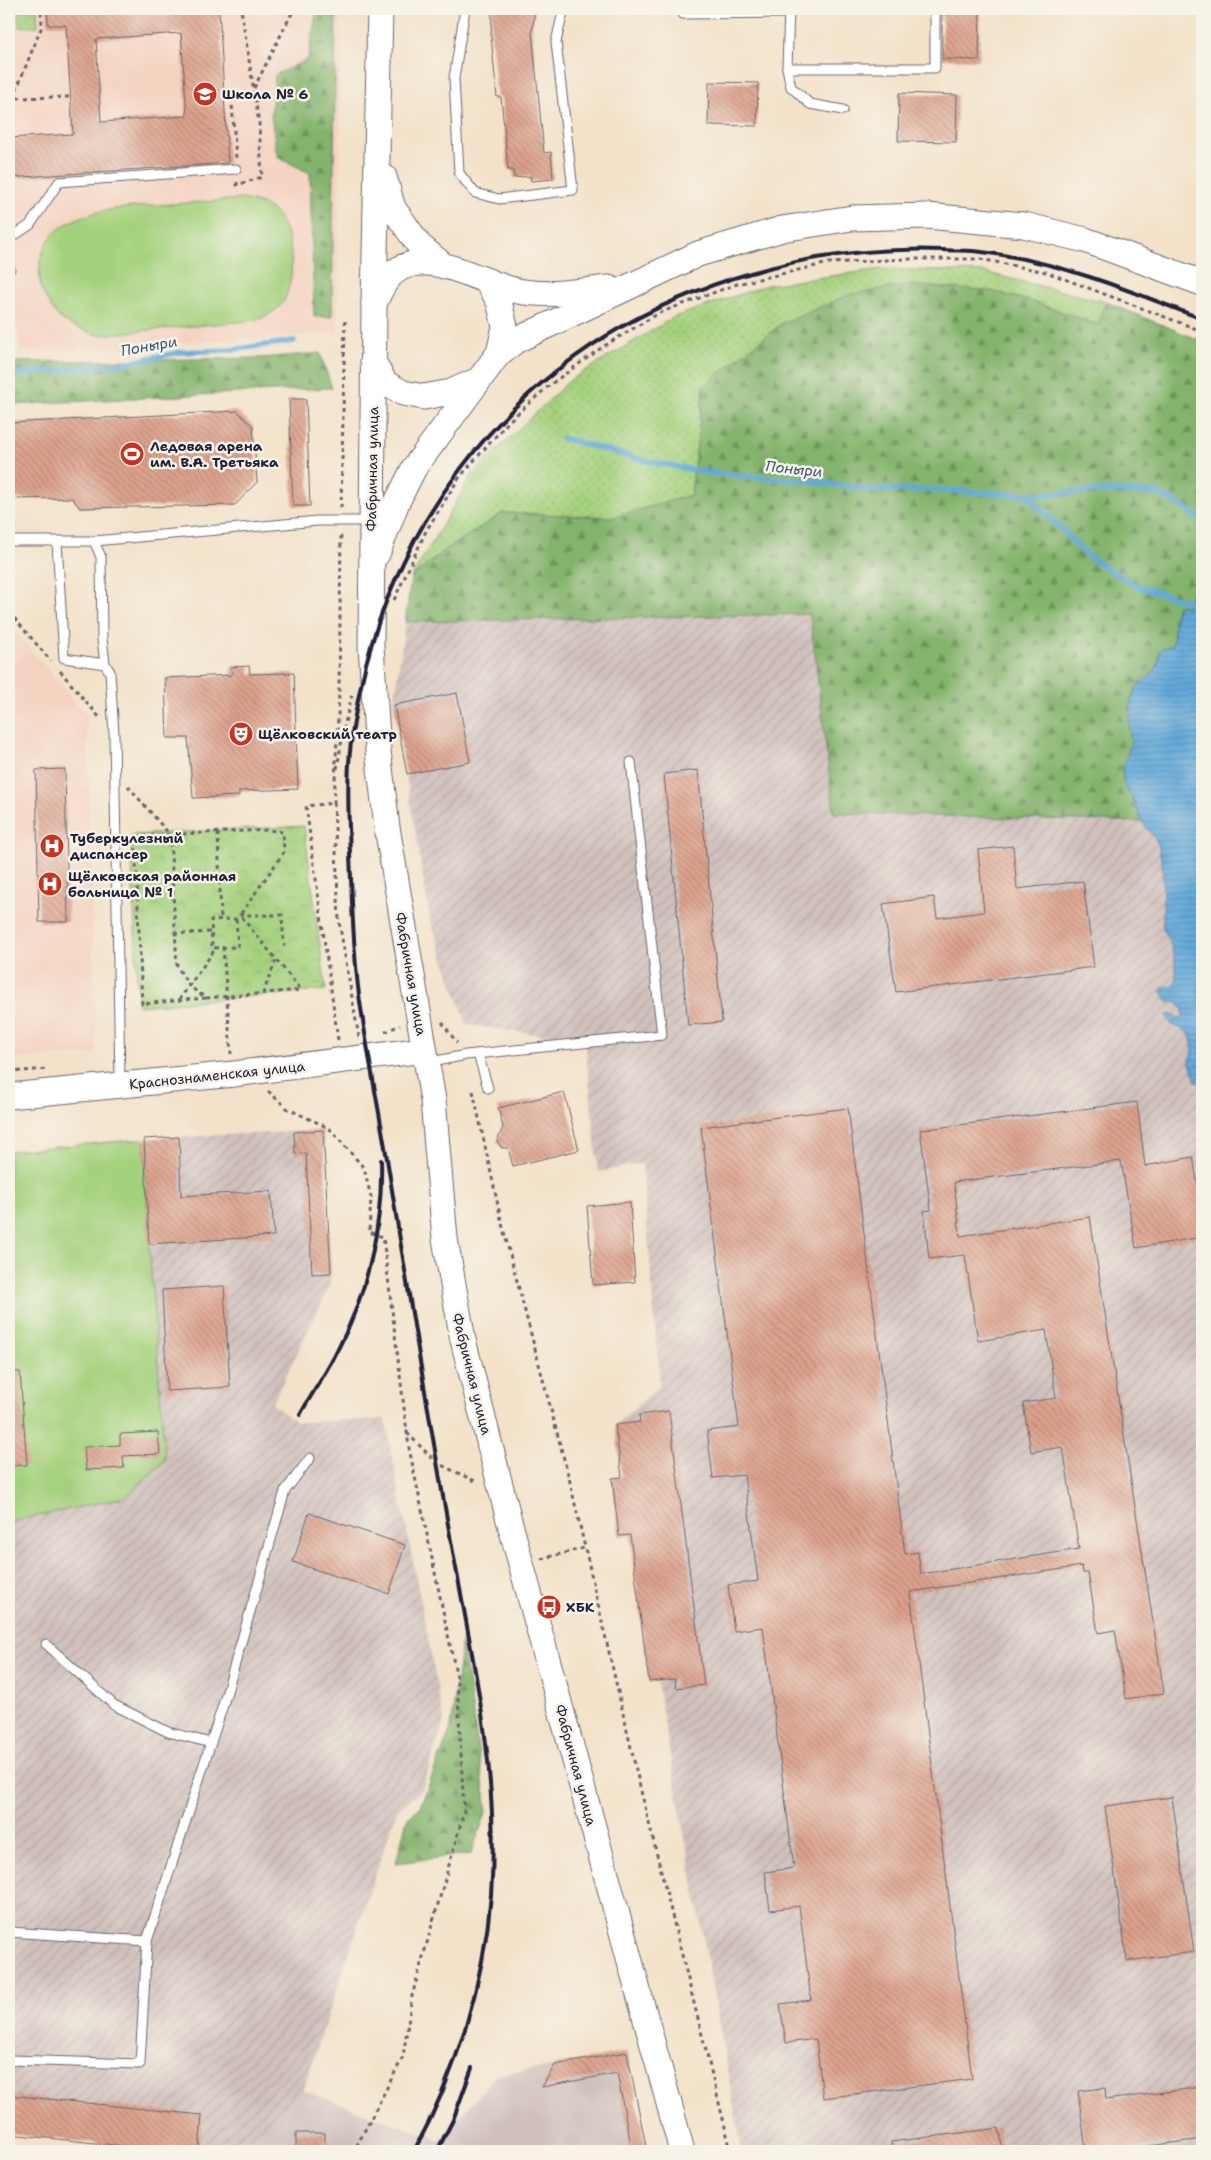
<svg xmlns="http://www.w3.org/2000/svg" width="1211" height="2160" font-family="'Shantell Sans',sans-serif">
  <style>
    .built { fill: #f4d3c1 }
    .industrial { fill: url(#industrial-furrows) }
    .railway { fill: #d0c0bc }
    .grass { fill: url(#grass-dots); stroke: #637a5c }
    .forest { fill: url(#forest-firs); stroke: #526a54 }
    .park { fill: url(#park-crowns); stroke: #637a5c }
    .pitch { fill: #a4d17d; stroke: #637a5c }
    .water { fill: url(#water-rules); stroke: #42668a }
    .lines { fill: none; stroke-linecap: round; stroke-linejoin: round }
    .stream { stroke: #62a9d9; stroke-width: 5.5 }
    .building { fill: url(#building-back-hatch); fill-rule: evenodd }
    .lane-casing { stroke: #6b656d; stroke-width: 11 }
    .secondary-casing { stroke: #6b656d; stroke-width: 27 }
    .path { stroke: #6b656d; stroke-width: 3; stroke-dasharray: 4 4; stroke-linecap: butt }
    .lane { stroke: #fff; stroke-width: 9 }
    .secondary { stroke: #fff; stroke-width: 25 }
    .rail { stroke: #22223b; stroke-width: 4 }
    .labels { text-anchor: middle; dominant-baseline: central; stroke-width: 5; stroke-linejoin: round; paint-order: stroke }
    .poi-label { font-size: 14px; font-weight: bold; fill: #22223b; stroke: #f7f3e8; text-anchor: start }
    .street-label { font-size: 14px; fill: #22223b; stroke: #f7f3e8 }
    .water-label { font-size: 15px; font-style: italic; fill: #3c587a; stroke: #f7f3e8 }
  </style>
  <defs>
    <pattern id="industrial-furrows" width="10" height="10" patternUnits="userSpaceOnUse" patternTransform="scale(1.25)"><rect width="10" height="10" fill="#d0c0bc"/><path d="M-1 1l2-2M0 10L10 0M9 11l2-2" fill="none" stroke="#b2a5a2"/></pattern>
    <pattern id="grass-dots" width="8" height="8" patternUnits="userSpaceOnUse" patternTransform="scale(1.25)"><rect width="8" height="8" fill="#a4d17d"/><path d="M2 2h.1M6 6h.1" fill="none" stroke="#8db36d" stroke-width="1.8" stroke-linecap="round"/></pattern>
    <pattern id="forest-firs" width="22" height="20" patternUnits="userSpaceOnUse" patternTransform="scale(1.25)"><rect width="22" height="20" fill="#83b36c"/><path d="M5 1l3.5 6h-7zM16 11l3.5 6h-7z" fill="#6b915a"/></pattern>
    <pattern id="park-crowns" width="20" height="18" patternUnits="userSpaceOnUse" patternTransform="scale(1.25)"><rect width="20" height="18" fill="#a4d17d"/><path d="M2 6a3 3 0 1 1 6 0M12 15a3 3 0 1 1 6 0" fill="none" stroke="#8db36d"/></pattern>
    <pattern id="water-rules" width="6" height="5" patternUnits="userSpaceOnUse" patternTransform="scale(1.25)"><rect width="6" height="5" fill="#62a9d9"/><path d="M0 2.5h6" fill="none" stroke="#5089b1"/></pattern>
    <pattern id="building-back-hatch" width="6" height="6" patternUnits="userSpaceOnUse" patternTransform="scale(1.25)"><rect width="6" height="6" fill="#dda28d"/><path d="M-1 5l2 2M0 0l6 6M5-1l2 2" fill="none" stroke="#b38474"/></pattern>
  </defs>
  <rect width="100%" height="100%" fill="#f7f3e8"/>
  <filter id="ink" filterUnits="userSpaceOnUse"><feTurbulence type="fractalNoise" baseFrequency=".02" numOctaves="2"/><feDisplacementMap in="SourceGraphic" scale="10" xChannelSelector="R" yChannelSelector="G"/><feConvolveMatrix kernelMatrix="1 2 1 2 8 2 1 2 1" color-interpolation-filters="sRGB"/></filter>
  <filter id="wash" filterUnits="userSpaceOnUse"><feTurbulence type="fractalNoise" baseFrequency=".0096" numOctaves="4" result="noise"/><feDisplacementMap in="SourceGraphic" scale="20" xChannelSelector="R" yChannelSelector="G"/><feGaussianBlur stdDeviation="1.12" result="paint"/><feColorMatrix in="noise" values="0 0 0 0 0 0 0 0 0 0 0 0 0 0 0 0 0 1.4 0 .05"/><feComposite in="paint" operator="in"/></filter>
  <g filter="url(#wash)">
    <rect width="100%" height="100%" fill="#f3e2c9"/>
    <g class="built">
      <polygon points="9,9 341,9 338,333 20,353 9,255"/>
      <polygon points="9,624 87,715 96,1054 9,1059"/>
    </g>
    <g class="industrial">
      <polygon points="811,614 834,813 1142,822 1158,843 1163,870 1163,929 1171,946 1176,966 1176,979 1173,988 1177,1002 1183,1008 1183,1017 1178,1018 1178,1029 1190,1034 1196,1080 1202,1085 1202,2151 742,2151 630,1535 619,1536 612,1478 622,1477 615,1425 660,1386 642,1163 598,1172 585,1041 467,1025 430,919 394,705 405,622"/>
      <polygon points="323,1130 331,1273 329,1288 272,1404 296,1422 385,1419 444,1721 422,1790 397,1810 303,2090 245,2151 172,2151 9,2134 9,1522 125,1497 149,1244 144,1139"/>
    </g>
    <polygon class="railway" points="625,2058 647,2151 245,2151 303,2090 440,2140 497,2074"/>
    <g class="grass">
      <polygon points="18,9 37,9 38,26 19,27"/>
      <polygon points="881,269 983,272 1106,302 1099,325 1034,302 704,386 691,495 615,517 503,513 445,550 411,578 473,473 570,380 674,317 767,285"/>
    </g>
    <g class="forest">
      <polygon points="317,9 336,9 332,317 314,317 310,173 277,157 271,115 275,75 308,59"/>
      <path d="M907,285L991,291L1034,302L1098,325L1106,302L1202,341V579L1195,586L1186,607L1177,606C1172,617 1175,632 1173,644L1160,650C1157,679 1151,668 1137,687C1125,703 1131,724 1131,743C1130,757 1120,769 1124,784C1125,790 1131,795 1133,800C1137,807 1139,815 1142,822L834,813L810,614L405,622L411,578L445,550L503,513L615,517L691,495L704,386L781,324L848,295Z"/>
      <polygon points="320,353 332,388 9,405 9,362 259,358"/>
      <polygon points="462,1638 487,1810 471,1854 396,1863 407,1819 420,1807 451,1728"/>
    </g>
    <polygon class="park" points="304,826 326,990 138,1006 131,835"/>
    <g class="pitch">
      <path d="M243,199C251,201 261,203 268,207C294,222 297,277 284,300C278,311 268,315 257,320L98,335C73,326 59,324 47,300C44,294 40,289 40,282C33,211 108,209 159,205C187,203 215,201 243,199Z"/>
      <polygon points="144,1139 149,1244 165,1460 125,1497 9,1522 9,1151"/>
    </g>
    <path class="water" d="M1202,579V814L1194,828L1202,860L1200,895L1202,905V1085L1196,1081L1189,1060L1193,1050L1190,1034L1170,1023L1167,1015L1173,1014L1178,1018L1183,1017V1008L1177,1002H1168L1161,990L1166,986L1173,987L1176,979V966L1171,946L1163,929V870L1158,843L1142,822L1133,799L1123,784V768L1131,744L1129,723L1131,701L1137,687L1153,673L1158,665L1160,650L1173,644C1175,631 1173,617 1178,605L1187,607L1195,586Z"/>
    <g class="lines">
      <g class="stream">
        <polyline points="9,375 121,364 181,352 230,350 294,341"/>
        <polyline points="562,438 646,461 710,473 818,482 874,490 942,490 1027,495 1088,556 1134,585 1202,606"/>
        <polyline points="1027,495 1094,491 1158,493 1191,512 1202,521"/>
      </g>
    </g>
    <g id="blocks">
      <g class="building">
        <path d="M47,9H219L228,163L9,178V138L73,134L66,25H48ZM181,33L187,116L101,122L96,39Z"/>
        <polygon points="492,9 535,9 532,32 544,153 551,152 553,179 531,181 530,176 514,178 513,170 508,170 501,97 497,97 491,36"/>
        <polygon points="942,9 980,9 979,60 942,59"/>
        <polygon points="709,82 758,83 757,126 708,125"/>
        <polygon points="899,93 957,95 956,142 898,141"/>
        <polygon points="289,399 306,399 310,506 293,506"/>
        <polygon points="237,411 253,426 257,482 235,505 80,508 72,498 9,499 9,423"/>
        <polygon points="249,666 250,674 294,673 298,789 239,791 239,796 193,798 188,738 167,738 165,678 232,675 231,667"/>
        <polygon points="457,693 470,762 407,774 394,705"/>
        <polygon points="65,769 68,922 39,922 36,770"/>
        <polygon points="698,770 722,1022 688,1025 664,774"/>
        <polygon points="1013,846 1017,889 1083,881 1094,967 896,992 883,904 934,897 937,918 984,912 978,850"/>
        <polygon points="564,1092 579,1150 513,1166 508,1148 502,1148 497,1141 503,1127 498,1108"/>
        <polygon points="1137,1102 1145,1166 1193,1157 1202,1211 1202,1237 1136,1248 1121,1161 954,1182 960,1236 1090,1217 1164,1693 1126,1699 1115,1630 1098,1633 1088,1573 1083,1573 1082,1566 910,1592 972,2079 823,2098 816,2039 786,2043 780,2004 811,2000 799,1906 770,1910 765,1872 794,1868 763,1627 734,1631 728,1585 758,1581 744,1475 713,1478 707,1431 739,1427 701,1127 848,1108 905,1554 918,1552 921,1574 1079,1549 1063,1447 1031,1452 1023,1403 1056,1398 1046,1330 978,1341 965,1255 929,1259 924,1211 931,1210 920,1130"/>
        <polygon points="323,1130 331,1273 312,1274 306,1153 295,1154 294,1132"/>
        <polygon points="179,1137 181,1196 271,1191 274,1236 149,1244 144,1139"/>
        <polygon points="630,1202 635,1282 593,1285 587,1206"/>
        <polygon points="224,1286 230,1387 167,1391 162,1290"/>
        <polygon points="9,1372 20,1372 27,1465 9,1466"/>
        <polygon points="669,1411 704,1685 676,1688 675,1679 649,1682 630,1535 619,1536 612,1478 622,1477 615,1425 640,1422 639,1415"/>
        <polygon points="158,1432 160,1454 123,1456 124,1468 86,1470 84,1447 120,1445 120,1434"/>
        <polygon points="309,1513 405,1545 389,1594 293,1562"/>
        <polygon points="1172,1797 1194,1952 1127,1961 1105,1806"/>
        <polygon points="627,2052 647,2151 632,2151 617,2073 542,2087 555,2065"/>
        <polygon points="1202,2087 1202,2139 1111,2151 1086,2151 1078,2091 1105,2088 1106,2100"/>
        <polygon points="9,2095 202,2115 199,2151 172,2151 9,2134"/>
        <polygon points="999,2128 1003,2151 892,2151 891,2142"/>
        <rect x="296" y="2133" width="29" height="18"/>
      </g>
    </g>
  </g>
  <g filter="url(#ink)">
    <use href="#blocks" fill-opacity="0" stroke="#6b656d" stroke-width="1"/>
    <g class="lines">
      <defs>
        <g id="lane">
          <polyline points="465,9 454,78 459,173 475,193 499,199 573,190 556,42 562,16 565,9"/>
          <polyline points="789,9 787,68 935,68 935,9"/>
          <polyline points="683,14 789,13"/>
          <polyline points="787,68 791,87 810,104 843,110"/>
          <polyline points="9,239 30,225 59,182 236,169"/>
          <polyline points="9,269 10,269"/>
          <polyline points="9,541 94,541 101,557 102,639 105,664 110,672 114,734 120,1083"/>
          <polyline points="94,541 318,521 370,521"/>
          <polyline points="57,542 64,658 105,664"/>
          <polyline points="478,1054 488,1088"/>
          <polyline points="427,1063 466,1055 662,1035 631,762"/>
          <polyline points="46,1644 114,1705 168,1732 211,1743"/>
          <polyline points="9,1932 147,1941"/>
          <polyline points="9,2060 140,2064 147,1941 223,1705 285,1491 310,1458"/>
        </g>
        <g id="secondary">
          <polyline points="380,9 374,304 371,646 378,751 387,827 433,1100 445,1239 463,1340 509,1520 682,2151"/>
          <polyline points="384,177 393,208 419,245 444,266"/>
          <path d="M374,304C377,297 380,290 384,284C414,236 480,284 518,291C548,297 580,291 609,288"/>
          <polyline points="499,353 517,340 698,254 782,229 852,218 927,216 1024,225 1085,240 1202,283"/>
          <polyline points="373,361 385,383 403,393 424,397 451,392 478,380"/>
          <polyline points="377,554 397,502 414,468 499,353 505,327 499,301 487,281"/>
          <polyline points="9,1096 234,1074 424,1050"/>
        </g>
      </defs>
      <use href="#lane" class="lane-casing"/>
      <use href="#secondary" class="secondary-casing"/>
      <g class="path">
        <polyline points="9,26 13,95"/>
        <polyline points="254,88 294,9"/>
        <polyline points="223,91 231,90 236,158"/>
        <polyline points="9,98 71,97"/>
        <polyline points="13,98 42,26 41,9"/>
        <polyline points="237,182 237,185 262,177 259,123 241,9"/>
        <polyline points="341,508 345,321"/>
        <polyline points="394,600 426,531 459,478 509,421 551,384 604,346 659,313 737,284 829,263 905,259 980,259 1046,272 1202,331"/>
        <polyline points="9,612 51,661"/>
        <polyline points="60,671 100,718"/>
        <polyline points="337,769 344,727 352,695"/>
        <polyline points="128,786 170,835 177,966 189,986 206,998 301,990"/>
        <polyline points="334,803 339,921 359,1038"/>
        <polyline points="218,833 221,919"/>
        <polyline points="236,919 238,947 212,948 211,920 236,919 240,915 282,915 284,946"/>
        <polyline points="174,934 211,932"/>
        <polyline points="223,947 231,1054"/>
        <polyline points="263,994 276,960"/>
        <polyline points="206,998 142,1004 135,836 269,830 283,832 284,852 240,915 301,990"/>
        <polyline points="179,1000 216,948"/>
        <polyline points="442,1022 457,1043"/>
        <polyline points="385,1032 400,1025"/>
        <polyline points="338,1040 306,806 334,803 339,693 341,534"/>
        <polyline points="9,1072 48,1069"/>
        <polyline points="268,1091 288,1109 329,1128 364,1168 371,1197 369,1232 383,1237 409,1448 457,1678 464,1812 412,1996 403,2057 354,2151"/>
        <polyline points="473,1091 503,1228 569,1478 640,1787 731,2151"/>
        <polyline points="407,1433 437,1463 477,1482"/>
        <polyline points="541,1559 584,1548"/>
      </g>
      <use href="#lane" class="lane"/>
      <use href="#secondary" class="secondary"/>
      <g class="rail">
        <path d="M300,1415C312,1393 327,1372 338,1349C368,1292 383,1224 381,1160"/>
        <path d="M414,2151C456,2074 484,1983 491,1895C500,1780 474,1664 453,1552C429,1421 408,1290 387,1159C378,1105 367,1050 359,995C353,949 352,901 350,854C349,825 347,794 349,764C351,730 358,697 366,664C403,522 495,399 623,326C721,271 832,246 943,250C956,251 969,250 982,252C1058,261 1131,291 1202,319"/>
        <polyline points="437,2151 453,2120 472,2068"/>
      </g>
    </g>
  </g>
  <defs>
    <symbol id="school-disc" viewBox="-11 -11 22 22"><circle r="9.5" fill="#c8321e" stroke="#f7f3e8"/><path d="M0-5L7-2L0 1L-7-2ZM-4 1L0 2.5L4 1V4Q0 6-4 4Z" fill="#fff"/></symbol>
    <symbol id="stadium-disc" viewBox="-11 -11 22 22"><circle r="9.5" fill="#c8321e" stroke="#f7f3e8"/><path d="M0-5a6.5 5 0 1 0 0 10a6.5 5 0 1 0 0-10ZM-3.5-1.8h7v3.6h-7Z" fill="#fff"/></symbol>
    <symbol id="theatre-disc" viewBox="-11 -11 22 22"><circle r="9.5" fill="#c8321e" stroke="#f7f3e8"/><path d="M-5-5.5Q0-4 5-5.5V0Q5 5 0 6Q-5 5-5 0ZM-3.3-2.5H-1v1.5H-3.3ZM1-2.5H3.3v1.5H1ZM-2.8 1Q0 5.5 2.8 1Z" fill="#fff"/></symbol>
    <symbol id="hospital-disc" viewBox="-11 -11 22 22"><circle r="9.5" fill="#c8321e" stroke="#f7f3e8"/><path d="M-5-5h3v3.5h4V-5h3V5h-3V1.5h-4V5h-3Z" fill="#fff"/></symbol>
    <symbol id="bus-disc" viewBox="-11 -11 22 22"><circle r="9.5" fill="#c8321e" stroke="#f7f3e8"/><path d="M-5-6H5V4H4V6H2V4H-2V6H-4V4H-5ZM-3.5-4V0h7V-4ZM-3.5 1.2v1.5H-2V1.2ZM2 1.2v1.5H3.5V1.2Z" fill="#fff"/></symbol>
  </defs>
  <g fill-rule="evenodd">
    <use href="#school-disc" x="191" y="80" width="28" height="28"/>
    <use href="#stadium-disc" x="118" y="440" width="28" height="28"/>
    <use href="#theatre-disc" x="227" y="720" width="28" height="28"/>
    <use href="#hospital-disc" x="38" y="832" width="28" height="28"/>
    <use href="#hospital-disc" x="36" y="870" width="28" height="28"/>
    <use href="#bus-disc" x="535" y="1593" width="28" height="28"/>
  </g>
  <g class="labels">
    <g class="poi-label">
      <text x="222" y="94">Школа № 6</text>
      <text x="150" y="446">Ледовая арена<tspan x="150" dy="16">им. В.А. Третьяка</tspan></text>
      <text x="258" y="734">Щёлковский театр</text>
      <text x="70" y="838">Туберкулезный<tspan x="70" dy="16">диспансер</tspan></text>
      <text x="68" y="876">Щёлковская районная<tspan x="68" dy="16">больница № 1</tspan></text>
      <text x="566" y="1607">ХБК</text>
    </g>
    <g class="street-label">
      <text transform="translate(372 469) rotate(-89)">Фабричная улица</text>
      <text transform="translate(411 974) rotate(80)">Фабричная улица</text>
      <text transform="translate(217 1075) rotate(-6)">Краснознаменская улица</text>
      <text transform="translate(472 1374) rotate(76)">Фабричная улица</text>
      <text transform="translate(576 1765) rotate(75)">Фабричная улица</text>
    </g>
    <g class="water-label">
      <text transform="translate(149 346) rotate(-10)">Поныри</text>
      <text transform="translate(794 469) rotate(6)">Поныри</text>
    </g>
  </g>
  <rect width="1211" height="2160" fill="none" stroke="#f7f3e8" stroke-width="30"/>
</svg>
